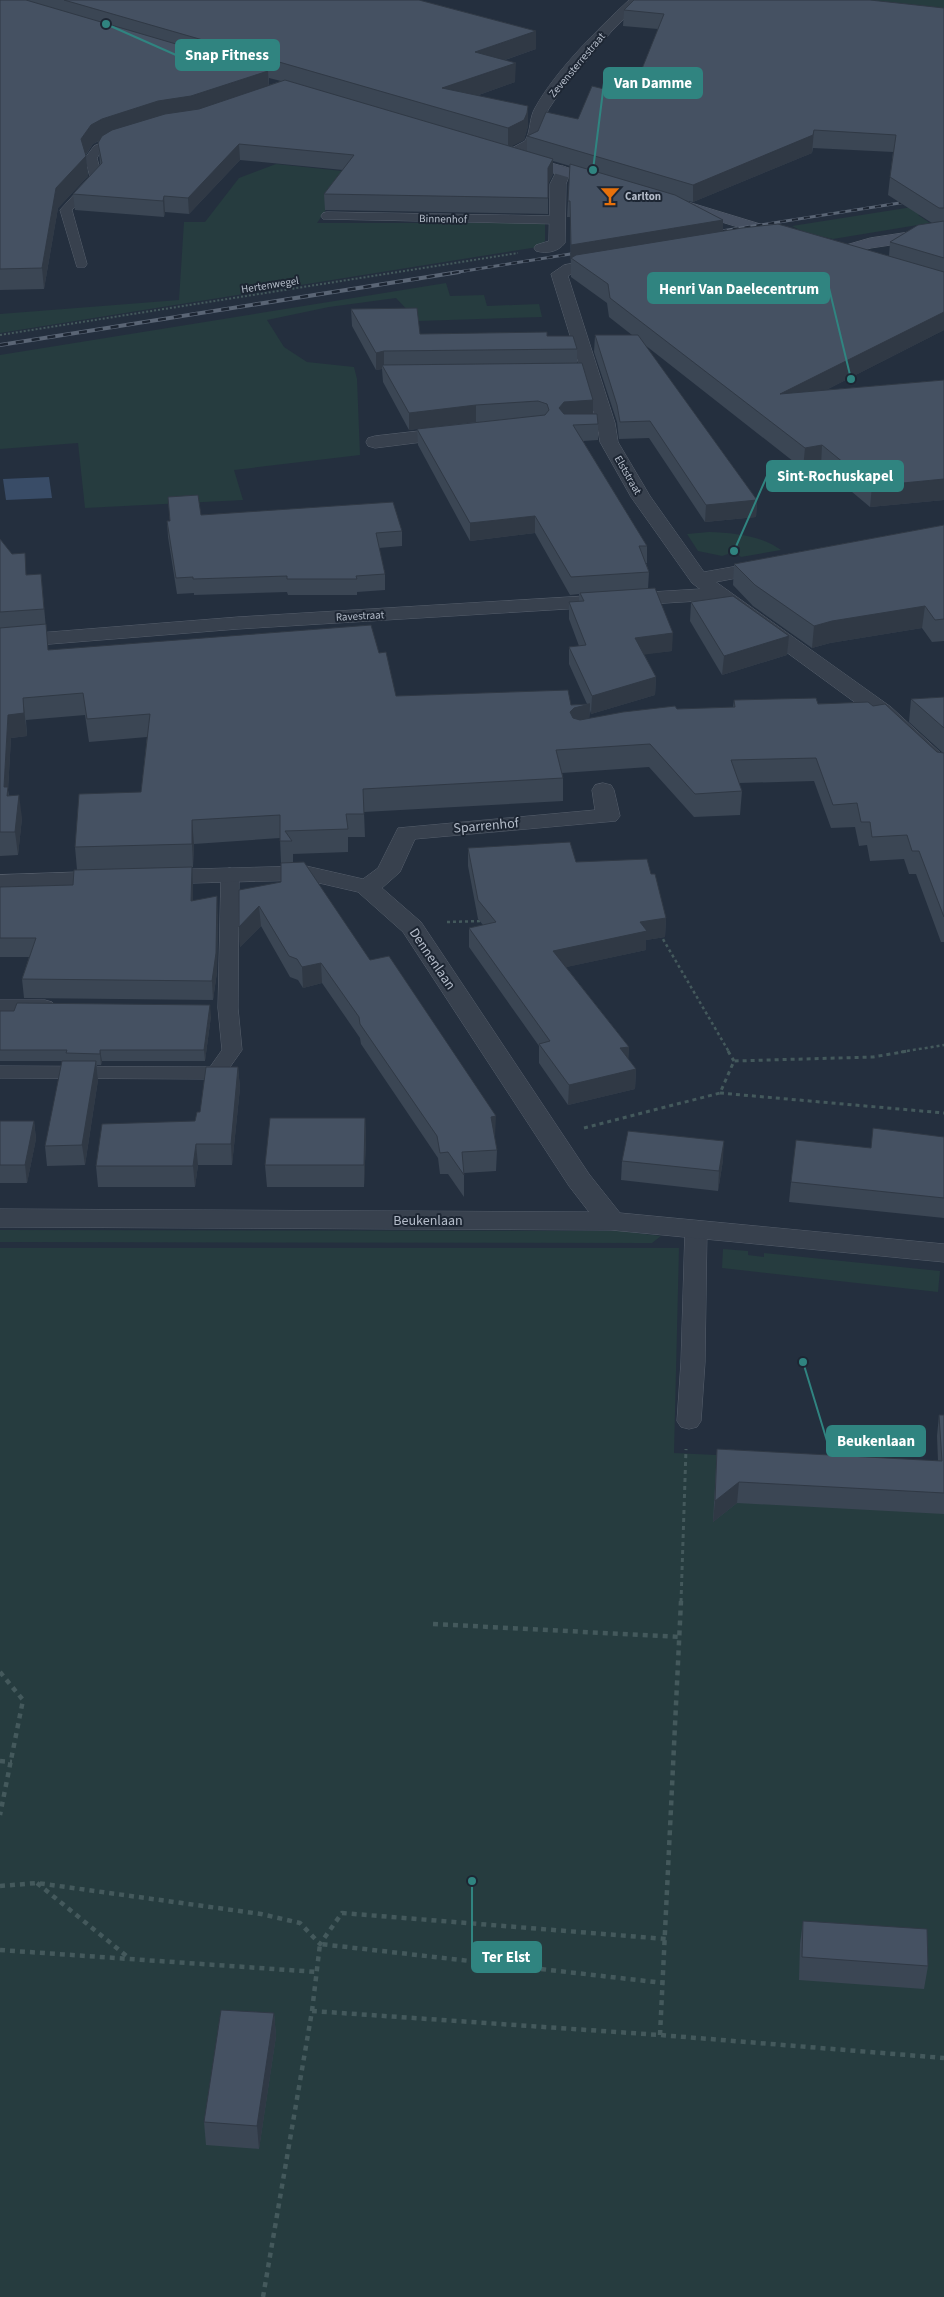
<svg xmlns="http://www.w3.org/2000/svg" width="944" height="2297" font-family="'Source Sans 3',sans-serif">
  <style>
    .green { fill: #263c3f }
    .water { fill: #394c67 }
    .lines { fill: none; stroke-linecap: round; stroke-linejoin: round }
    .lane-casing { stroke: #565f6c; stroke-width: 1 }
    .street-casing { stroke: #565f6c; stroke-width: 1 }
    .secondary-casing { stroke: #565f6c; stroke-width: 1 }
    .path-far3 { stroke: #44595c; stroke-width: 2; stroke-dasharray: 2 2; stroke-linecap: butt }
    .path-far2 { stroke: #44595c; stroke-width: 2.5; stroke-dasharray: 3 3; stroke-linecap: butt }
    .path-far1 { stroke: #44595c; stroke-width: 3; stroke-dasharray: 4 4; stroke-linecap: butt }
    .path { stroke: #44595c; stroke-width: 4.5; stroke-dasharray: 5 5; stroke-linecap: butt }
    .lane { fill: #38414e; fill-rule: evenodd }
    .street { fill: #38414e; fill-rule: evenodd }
    .secondary { fill: #465061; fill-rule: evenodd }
    .rail-far1-casing { stroke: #5a6575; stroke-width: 3 }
    .rail-casing { stroke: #5a6575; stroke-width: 4 }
    .rail-far1 { stroke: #1d2633; stroke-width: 2; stroke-dasharray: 6; stroke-linecap: butt }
    .rail { stroke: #1d2633; stroke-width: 2.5; stroke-dasharray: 8; stroke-linecap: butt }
    .wall { fill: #3b4654; fill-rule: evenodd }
    .shaded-wall { fill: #303945 }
    .building { fill: #455162; stroke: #303945 }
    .labels { text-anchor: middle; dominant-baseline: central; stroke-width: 4; stroke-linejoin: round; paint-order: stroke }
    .far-street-label { font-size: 11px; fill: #b4bcc9; stroke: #1d2633 }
    .far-poi-label { font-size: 11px; font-weight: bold; fill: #b4bcc9; stroke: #1d2633; text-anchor: start }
    .street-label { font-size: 14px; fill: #b4bcc9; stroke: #1d2633 }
    .leader { fill: none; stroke: #308480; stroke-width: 2 }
    .callout-dot { fill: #308480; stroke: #1d2633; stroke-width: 2 }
    .callout { fill: #308480; stroke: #308480; stroke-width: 2 }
    .callout-label { font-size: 15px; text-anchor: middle; font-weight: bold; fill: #fff }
  </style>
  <rect width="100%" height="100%" fill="#242f3e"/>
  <g class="green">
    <polygon points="780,0 944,0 944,19"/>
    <polygon points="276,164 352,172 317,223 545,223 545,241 543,243 544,246 0,333 0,314 179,300 184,222 205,222 239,178"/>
    <polygon points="944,202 944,211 918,215 930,223 833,239 806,233 792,226"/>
    <polygon points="446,283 450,296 484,295 487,306 539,304 542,317 418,321 396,298 329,307 267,320 284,347 307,362 354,367 357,379 360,455 234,470 243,500 85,508 78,443 0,449 0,355"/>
    <path d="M709,532C734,533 760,535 781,550L741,557L739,555L740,547H729L728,554L722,556L698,551L687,534Z"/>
    <polygon points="0,1230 621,1231 661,1236 652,1243 0,1242"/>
    <polygon points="0,1248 679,1248 674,1453 944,1466 944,2297 0,2297"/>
    <polygon points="723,1249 748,1251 748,1255 764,1257 764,1253 940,1271 938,1292 722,1268"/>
  </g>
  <polygon class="water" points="49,477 52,498 6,500 3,479"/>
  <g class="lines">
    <defs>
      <g id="lane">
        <polygon points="125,134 131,137 129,139 102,150 97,158 102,177 72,210 87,264 85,267 77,267 60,210 90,177 85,158 94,146"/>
        <polygon points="327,212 559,216 565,220 559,224 323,219 321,216 323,213"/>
        <polygon points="230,868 237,870 239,874 238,1008 242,1050 223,1077 216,1079 0,1078 0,1066 210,1067 222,1050 218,1008 221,874 223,870"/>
        <polygon points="0,1000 45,1000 52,1002 55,1006 52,1010 45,1012 0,1012"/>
        <polygon points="696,1222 704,1224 707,1229 705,1362 701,1421 697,1427 689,1429 681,1427 677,1421 681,1362 685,1229 688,1224"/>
      </g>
      <g id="street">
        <path d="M629,0H643L611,32L560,92L548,110L542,137L536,147L514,158H504L502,155L504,152L525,141C531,131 529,118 535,108C556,70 597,30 629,0Z"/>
        <path d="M563,166L568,168L571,171L566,184L565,243C558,252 547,254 536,251L534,248L536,245L549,241L550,184L558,168Z"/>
        <polygon points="608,257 614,259 616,262 614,265 574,272 568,276 615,423 618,442 650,496 704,572 771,560 778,562 781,566 778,570 716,582 891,707 944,756 944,775 936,773 875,717 715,600 238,629 0,648 0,636 238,617 700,589 692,583 631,497 600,442 597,423 551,274 564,265"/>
        <polygon points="455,427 462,429 464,433 462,437 375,448 368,446 366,442 368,438 375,436"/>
        <polygon points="603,783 611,785 614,790 620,816 616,821 415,839 400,872 382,888 421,922 589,1174 620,1213 944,1244 944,1262 611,1230 0,1227 0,1209 589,1212 569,1186 403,932 358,892 306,880 155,884 146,882 143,877 146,872 155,870 306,866 363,879 378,868 398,828 595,810 592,790 595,785"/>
        <polygon points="110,871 119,873 122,878 119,883 110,885 0,889 0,875"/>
      </g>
      <g id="secondary">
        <polygon points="517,153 610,180 613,183 610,186 605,188 512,161 509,158 512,155"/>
        <polygon points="675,198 793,234 795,237 793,240 787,242 669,206 667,203 669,200"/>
        <polygon points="944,227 944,237 871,248 838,257 832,255 830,252 832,249 870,238"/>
      </g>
    </defs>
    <use href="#lane" class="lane-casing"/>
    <use href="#street" class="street-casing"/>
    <use href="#secondary" class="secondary-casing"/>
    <polyline class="path-far3" points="0,335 518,253"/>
    <g class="path-far2">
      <polyline points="447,922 483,921"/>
      <polyline points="660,934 729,1052"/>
      <polyline points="901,1052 944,1045"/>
    </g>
    <g class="path-far1">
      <polyline points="728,1051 734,1061"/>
      <polyline points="720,1093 944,1113"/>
      <polyline points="584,1128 720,1093 734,1061 873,1057 908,1051"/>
      <polyline points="681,1602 686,1449"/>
    </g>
    <g class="path">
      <polyline points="433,1624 680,1637"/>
      <polyline points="0,1672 23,1700 0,1815"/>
      <polyline points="0,1761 12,1762"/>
      <polyline points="37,1883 129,1958"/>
      <polyline points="0,1886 37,1883 261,1914 300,1923 320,1944 342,1913 666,1939"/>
      <polyline points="0,1950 317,1972"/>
      <polyline points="312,2011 320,1944 664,1983"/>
      <polyline points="660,2035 681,1601"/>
      <polyline points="263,2297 312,2011 660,2035 944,2058"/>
    </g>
    <use href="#lane" class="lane"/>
    <use href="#street" class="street"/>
    <use href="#secondary" class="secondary"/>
    <defs>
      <g id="rail-far1">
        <polyline points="709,233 944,196"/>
        <polyline points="452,273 583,252"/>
      </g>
      <polyline id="rail" points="0,345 459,272"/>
    </defs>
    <use href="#rail-far1" class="rail-far1-casing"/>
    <use href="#rail" class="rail-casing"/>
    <use href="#rail-far1" class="rail-far1"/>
    <use href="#rail" class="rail"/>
  </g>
  <g class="wall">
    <path d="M0,0H419L536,49L505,60L515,82L476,96L528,106V126L524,140L511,146L527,151V136L578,119L604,89L633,91L658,29L623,26L624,10L944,8V330L826,390L944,380V500L870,507L821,466L803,469L645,345L757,500L756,517L705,522L649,438L619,439L617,422L594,352L595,335H632L609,317L607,303L571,277L570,217H567L570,166L553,161V174L548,184V214L325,210L324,194L343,170L240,160L189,214L165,212L164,217L75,210L73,194L100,164L98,143L99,141L93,144L86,155L88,176L58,208L44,289L0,290ZM269,78L281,81L269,85ZM813,148L893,152L890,177L888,195L932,223L890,242L889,256L723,231L683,200L693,202L812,153Z"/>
    <polygon points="351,309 420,334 547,336 577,349 577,363 593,400 593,414 598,424 598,440 583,441 647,546 647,563 646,563 649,572 648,589 672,651 644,654 656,677 655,695 591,714 590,710 589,719 677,709 733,707 734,700 873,706 937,752 943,753 909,722 911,699 944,697 944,942 941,942 916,874 909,874 904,859 870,861 867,845 859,846 855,827 831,828 814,781 739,783 742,791 740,815 694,817 649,767 562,773 563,778 563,801 364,812 365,837 348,837 348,852 293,854 293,862 370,960 495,1137 494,1138 497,1150 496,1171 464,1173 464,1197 448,1174 440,1174 438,1158 361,1044 360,1038 322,983 303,988 298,980 290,977 261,926 240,947 239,927 281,882 281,863 280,838 194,844 193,867 192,867 193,885 193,901 218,915 217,972 213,1000 24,998 22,979 29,957 0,957 0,887 73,885 77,870 75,847 141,792 147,737 89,742 85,715 26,720 27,736 11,738 8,790 9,795 22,818 18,855 0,856 0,539 27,575 41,574 48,650 379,653 396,696 571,705 587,704 569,664 569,647 579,646 569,619 569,602 579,601 579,594 570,595 535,533 470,541 418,445 417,429 409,430 383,382 382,369 376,370 352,326"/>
    <polygon points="168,497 201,515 402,531 402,546 379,548 385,574 385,590 357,592 357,595 288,595 287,592 194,595 194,593 177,594 168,537 167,521 170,521"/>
    <polygon points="944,525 944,641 932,642 922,628 830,643 812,648 753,606 733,585 734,564"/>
    <polygon points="691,602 789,636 787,655 722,675 690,621"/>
    <polygon points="468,848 576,862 651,874 666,918 665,937 646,940 646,950 566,967 629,1047 628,1059 636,1069 635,1089 568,1105 539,1063 539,1046 469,947 469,928 483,925 478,919 468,866"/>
    <polygon points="0,1011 211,1016 205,1061 102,1061 101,1065 97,1065 98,1080 85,1165 47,1166 45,1146 67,1061 0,1061"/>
    <polygon points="238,1067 240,1088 232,1165 198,1165 195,1187 98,1187 96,1166 195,1121 200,1112"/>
    <polygon points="365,1118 366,1139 364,1187 267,1187 265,1165"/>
    <polygon points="0,1121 34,1121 36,1139 27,1183 0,1183"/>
    <polygon points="944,1137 944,1218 789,1202 791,1182 871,1148"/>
    <polygon points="723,1160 718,1191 621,1180 622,1161"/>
    <polygon points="939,1415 944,1415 944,1514 737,1503 713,1522 717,1449 938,1461 937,1436"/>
    <polygon points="803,1921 928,1966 924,1989 799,1980 800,1944"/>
    <polygon points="274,2013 276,2036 259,2149 206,2145 204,2122"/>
  </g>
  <g class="shaded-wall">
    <polygon points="536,31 536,49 475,70 475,52"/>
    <polygon points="516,63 515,82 442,108 442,88"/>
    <polygon points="268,71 269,90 103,138 93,144 83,158 81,139 91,125 102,119 158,101"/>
    <polygon points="528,106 528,126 524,140 508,148 508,128"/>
    <polygon points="814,130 812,153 693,202 693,185"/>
    <polygon points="239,144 240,160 189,214 188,198"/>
    <polygon points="86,156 88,176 58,208 44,289 42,268 56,188"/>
    <polygon points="553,159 553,174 548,184 548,168"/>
    <polygon points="164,196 165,212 164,217 163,201"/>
    <polygon points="723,220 723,236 571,258 570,261 571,245"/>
    <polygon points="944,312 944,330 779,414 780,394"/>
    <polygon points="384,351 384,368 382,365 382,369 376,370 376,353"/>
    <polygon points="593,400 593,416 559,425 559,408 564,402"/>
    <polygon points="476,405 476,422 409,430 409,413"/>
    <polygon points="822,445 821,466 803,469 805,448"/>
    <polygon points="944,479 944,500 870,507 872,486"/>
    <polygon points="757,500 756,517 705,522 706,505"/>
    <polygon points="535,516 535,533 470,541 470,523"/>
    <polygon points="925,606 922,628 830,643 812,648 814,626 832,621"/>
    <polygon points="673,633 672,651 634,656 635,638"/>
    <polygon points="789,636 787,655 722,675 724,656"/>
    <polygon points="656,677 655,695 591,714 592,696"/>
    <polygon points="23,698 27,736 11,738 8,790 10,810 4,787 8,715"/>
    <polygon points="590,704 589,727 570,735 570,712 574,708"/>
    <polygon points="19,795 22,818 18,855 15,832"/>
    <polygon points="192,820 194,844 193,867 192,844"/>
    <polygon points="192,867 193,885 193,920 191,901"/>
    <polygon points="217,896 218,915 217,972 213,1000 212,981"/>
    <polygon points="259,906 261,926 240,947 239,927"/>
    <polygon points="666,918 665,937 646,940 646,950 553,970 553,951 640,922"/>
    <polygon points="321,963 322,983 303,988 302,967"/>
    <polygon points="210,1005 211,1016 205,1061 204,1050"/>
    <polygon points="629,1047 628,1066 620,1048"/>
    <polygon points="100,1050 102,1061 101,1065 100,1054"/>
    <polygon points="96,1061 98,1080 85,1165 82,1145"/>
    <polygon points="238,1067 240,1088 232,1165 231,1144"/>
    <polygon points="636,1069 635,1089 568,1105 569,1085"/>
    <polygon points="496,1116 495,1137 491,1139 491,1117"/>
    <polygon points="365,1118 366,1139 364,1187 364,1165"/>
    <polygon points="34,1121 36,1139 27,1183 25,1165"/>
    <polygon points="724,1141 723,1160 718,1191 719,1171"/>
    <polygon points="196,1144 198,1165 195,1187 193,1166"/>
    <polygon points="739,1482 737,1503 713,1522 715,1501"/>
    <polygon points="274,2013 276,2036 259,2149 257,2126"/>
  </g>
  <g class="building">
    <polygon points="0,0 26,0 268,71 191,96 158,101 102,119 91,125 81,139 86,156 56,188 42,268 0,269"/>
    <polygon points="64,0 419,0 536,31 475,52 516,63 442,88 528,106 527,113 524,120 508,128"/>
    <polygon points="634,0 870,0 944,8 944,208 939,208 890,177 896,135 814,130 813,135 693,185 527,136 538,131 546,112 578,119 592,86 604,89 633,91 664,14 624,10"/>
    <polygon points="285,80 553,159 548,168 548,198 324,194 354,155 239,144 188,198 164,196 163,201 73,194 102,163 98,143 102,136 112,130 165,114 199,109"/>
    <polygon points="570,164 675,195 723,220 571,245 570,201 568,201"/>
    <polygon points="944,221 944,258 890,242 918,225"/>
    <polygon points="778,224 944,272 944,312 780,394 944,380 944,479 872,486 822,445 805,448 610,298 608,284 571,258 576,255 742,228"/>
    <polygon points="417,308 420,334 547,332 547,336 573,336 577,349 384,351 376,353 351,309"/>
    <polygon points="595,335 638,335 757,500 706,505 650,421 620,422 617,405"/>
    <polygon points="582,363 593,400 564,402 559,408 564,414 597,414 598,424 573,425 647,546 639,546 649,572 571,577 535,516 470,523 417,429 545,415 549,410 547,404 538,401 476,405 409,413 382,365"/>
    <polygon points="198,495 201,515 393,502 402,531 376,533 385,574 356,576 357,579 287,579 287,576 193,579 193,577 176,578 167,521 170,521 168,497"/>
    <polygon points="944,525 944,619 935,620 925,606 832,621 814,626 755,585 734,564"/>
    <polygon points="0,539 12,554 25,553 26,575 41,574 44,609 0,612"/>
    <polygon points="655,588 673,633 635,638 656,677 592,696 569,647 586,645 569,602 584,601 580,593"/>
    <polygon points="733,596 789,636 724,656 691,602"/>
    <polygon points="46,624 48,650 371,625 379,653 386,652 396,696 568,690 571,705 590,704 574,708 570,712 573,718 580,720 623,712 675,706 677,709 735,707 734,700 816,698 818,704 868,702 873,706 885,704 937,752 944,753 944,917 919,851 912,851 907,835 872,837 870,822 861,822 857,803 833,805 816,758 731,760 742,791 695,794 650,744 556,750 563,778 363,789 364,814 346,814 348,829 285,831 292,841 280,841 280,815 192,820 192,844 75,847 79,794 141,792 150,714 87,719 83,693 23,698 24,713 8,715 4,787 8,787 7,796 19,795 15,832 0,832 0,628"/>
    <polygon points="944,697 944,728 911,699"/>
    <polygon points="570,842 576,862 647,859 651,874 655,874 666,918 640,922 647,931 553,951 629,1047 620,1048 636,1069 569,1085 539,1044 550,1041 469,928 496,922 478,900 468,848"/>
    <polygon points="304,862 370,960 389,956 496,1116 491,1117 497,1150 462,1152 464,1175 448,1152 440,1153 437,1136 360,1024 359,1017 321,963 302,967 297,959 289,956 259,906 239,927 239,890 281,882 281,863"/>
    <polygon points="192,867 191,901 217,896 216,953 212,981 22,979 36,938 0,938 0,887 73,885 74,870"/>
    <polygon points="17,1003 210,1005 204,1050 100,1050 100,1054 66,1053 67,1050 0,1050 0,1011 14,1011"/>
    <polygon points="62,1061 96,1061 82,1145 45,1146"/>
    <polygon points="206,1067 238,1067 231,1144 196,1144 193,1166 96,1166 102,1124 195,1121 197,1112 200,1112"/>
    <polygon points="270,1118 365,1118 364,1165 265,1165"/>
    <polygon points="0,1121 34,1121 25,1165 0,1165"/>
    <polygon points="873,1128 944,1137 944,1198 791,1182 796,1140 871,1148"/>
    <polygon points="628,1131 724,1141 719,1171 622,1161"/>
    <polygon points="939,1415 944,1415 944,1493 739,1482 715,1501 717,1449 942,1461"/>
    <polygon points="803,1921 927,1929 928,1966 802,1957"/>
    <polygon points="221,2010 274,2013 257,2126 204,2122"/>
  </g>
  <defs>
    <symbol id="bar-bare" viewBox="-9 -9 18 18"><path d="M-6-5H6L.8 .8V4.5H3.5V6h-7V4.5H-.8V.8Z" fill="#e8710a" stroke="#1d2633" stroke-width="2.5" paint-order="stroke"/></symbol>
  </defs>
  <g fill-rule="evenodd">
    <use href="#bar-bare" x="596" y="182" width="28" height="28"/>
  </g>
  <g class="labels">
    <g class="far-street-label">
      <text transform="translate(577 65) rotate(-50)">Zevensterrestraat</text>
      <text transform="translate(443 219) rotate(1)">Binnenhof</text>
      <text transform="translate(270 285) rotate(-9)">Hertenwegel</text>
      <text transform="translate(628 475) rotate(60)">Elststraat</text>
      <text transform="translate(360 616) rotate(-3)">Ravestraat</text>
    </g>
    <g class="far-poi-label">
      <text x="625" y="196">Carlton</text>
    </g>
    <g class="street-label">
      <text transform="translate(486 826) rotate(-5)">Sparrenhof</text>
      <text transform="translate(432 959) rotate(56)">Dennenlaan</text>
      <text x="428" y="1221">Beukenlaan</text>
    </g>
  </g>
  <path class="leader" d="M106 24L176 55M593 170L604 83M851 379L829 288M734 551L767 476M803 1362L827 1441M472 1881L472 1957"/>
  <g class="callout-dot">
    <circle cx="106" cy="24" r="5"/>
    <circle cx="593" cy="170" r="5"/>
    <circle cx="851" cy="379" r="5"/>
    <circle cx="734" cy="551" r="5"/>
    <circle cx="803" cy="1362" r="5"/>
    <circle cx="472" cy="1881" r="5"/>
  </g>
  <g class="callout">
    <rect x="176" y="40" width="103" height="30" rx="5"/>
    <rect x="604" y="68" width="98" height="30" rx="5"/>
    <rect x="648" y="273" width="181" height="30" rx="5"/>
    <rect x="767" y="461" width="136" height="30" rx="5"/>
    <rect x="827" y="1426" width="98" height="30" rx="5"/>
    <rect x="472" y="1942" width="69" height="30" rx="5"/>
  </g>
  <g class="callout-label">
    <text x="227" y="60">Snap Fitness</text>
    <text x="653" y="88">Van Damme</text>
    <text x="739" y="294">Henri Van Daelecentrum</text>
    <text x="835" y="481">Sint-Rochuskapel</text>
    <text x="876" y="1446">Beukenlaan</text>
    <text x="506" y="1962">Ter Elst</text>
  </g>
</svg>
